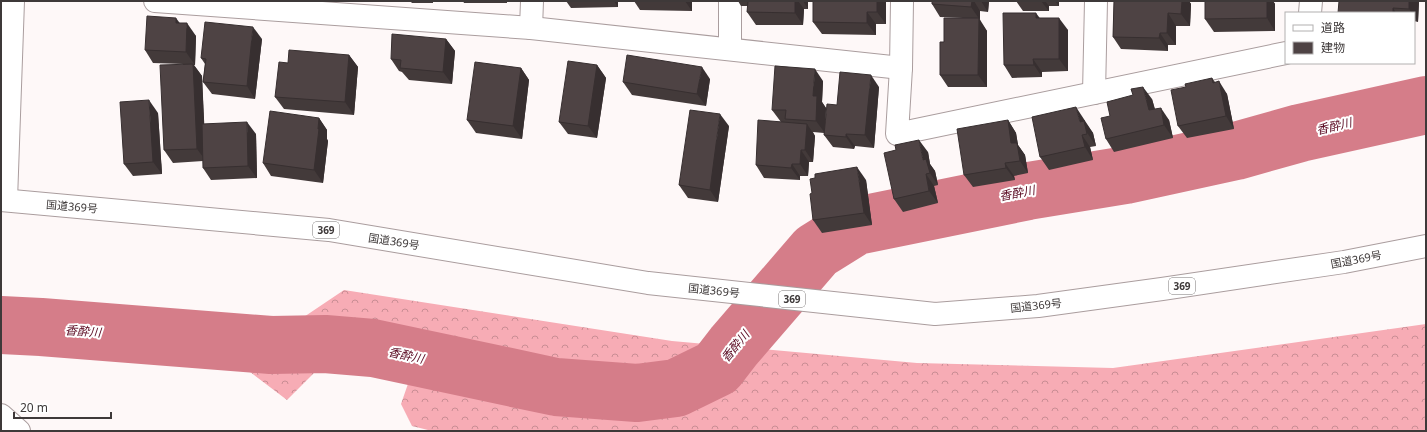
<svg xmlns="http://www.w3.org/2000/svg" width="1427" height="432" font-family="'Noto Sans','Noto Sans JP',sans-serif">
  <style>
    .forest { fill: url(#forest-crowns) }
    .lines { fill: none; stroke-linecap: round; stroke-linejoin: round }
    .river { stroke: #d57d89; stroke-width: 58 }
    .minor-casing { stroke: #aa9d9e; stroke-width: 24 }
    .highway-casing { stroke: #aa9d9e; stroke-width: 24 }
    .minor { stroke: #fff; stroke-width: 22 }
    .highway { stroke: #fff; stroke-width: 22 }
    .wall { fill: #433a3a }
    .shaded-wall { fill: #372f30 }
    .building { fill: #4e4344; stroke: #372f30 }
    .labels { text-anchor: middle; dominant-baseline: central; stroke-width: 4; stroke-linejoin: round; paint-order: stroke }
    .shield { fill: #fff; stroke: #787474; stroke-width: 1 }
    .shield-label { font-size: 10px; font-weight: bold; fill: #3e3939 }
    .street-label { font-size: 11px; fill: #3e3939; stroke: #fff }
    .water-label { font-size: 12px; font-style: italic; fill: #590820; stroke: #fff }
  </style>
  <defs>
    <pattern id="forest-crowns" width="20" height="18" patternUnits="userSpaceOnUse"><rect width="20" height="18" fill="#f7acb5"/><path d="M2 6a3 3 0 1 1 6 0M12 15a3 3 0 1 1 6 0" fill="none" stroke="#c98d94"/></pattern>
  </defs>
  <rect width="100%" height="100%" fill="#fef8f8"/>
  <polygon class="forest" points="344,290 672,341 917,363 1113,368 1426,324 1426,431 432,431 412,426 401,404 419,352 360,327 287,400 237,362"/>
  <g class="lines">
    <polyline class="river" points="1,325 41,327 271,345 325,344 373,348 556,387 637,393 676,388 717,368 734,346 816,251 856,226 1028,191 1126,175 1236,151 1300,133 1426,105"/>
    <defs>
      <g id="minor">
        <polyline points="155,1 531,28 901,68"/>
        <polyline points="902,1 901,68 897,134 1286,53"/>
        <polyline points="1310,13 1311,1"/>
        <polyline points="531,28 532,1"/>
        <polyline points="730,49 730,1"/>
        <polyline points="1094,93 1096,1"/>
        <polyline points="6,200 13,1"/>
        <polyline points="1,415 19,431"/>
      </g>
      <polyline id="highway" points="1,200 329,230 648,283 935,314 1038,306 1162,289 1344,262 1426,246"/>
    </defs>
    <use href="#minor" class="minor-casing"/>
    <use href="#highway" class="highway-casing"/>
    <use href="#minor" class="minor"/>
    <use href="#highway" class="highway"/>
  </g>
  <g class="wall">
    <polygon points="410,1 433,1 433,3 412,3"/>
    <polygon points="463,1 507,1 507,3 464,3"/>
    <polygon points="566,1 618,1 618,7 571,8"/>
    <polygon points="634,1 692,1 692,11 640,10"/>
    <polygon points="738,1 808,1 808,9 804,9 803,25 756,25 747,12 748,6 741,6"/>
    <polygon points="813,1 886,1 886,24 876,24 876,35 822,34 813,22"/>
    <polygon points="932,1 989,1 988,12 980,11 979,20 987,31 987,87 948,87 940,75 944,42 963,18 940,17 932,4"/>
    <polygon points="1016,1 1059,1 1059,6 1049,6 1049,11 1023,11"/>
    <polygon points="1114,1 1189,1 1191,4 1190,26 1176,26 1176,45 1168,45 1168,51 1121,49 1113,37"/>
    <polygon points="1205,1 1273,1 1275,4 1275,31 1214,32 1205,19"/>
    <polygon points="1419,1 1418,22 1414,21 1414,13 1338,13"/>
    <polygon points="1040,18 1068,30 1068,71 1042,72 1042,77 1012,78 1004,65"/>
    <polygon points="180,23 196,36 195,65 194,65 202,76 204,124 256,134 257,178 211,180 203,168 203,161 173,163 164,150 183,64 153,63 145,50"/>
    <polygon points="262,39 255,99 212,94 203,82 205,64 201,58"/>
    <polygon points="446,39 455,51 452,84 409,80 402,72 399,71 391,59"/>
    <polygon points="349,55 358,67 354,115 284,109 275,97 288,63"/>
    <polygon points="597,65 606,78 597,138 568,134 559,122"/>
    <polygon points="521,68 529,80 522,139 476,133 467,120"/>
    <polygon points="1212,78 1215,82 1227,94 1234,129 1187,138 1178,126 1186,87"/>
    <polygon points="710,79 706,106 632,95 623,82"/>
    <polygon points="823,81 822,102 826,108 825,122 837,105 879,87 874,148 855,146 854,149 833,147 824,135 824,133 813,132 815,136 813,162 809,162 808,176 800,176 800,180 764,178 756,165 781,122 772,110"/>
    <polygon points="1152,99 1155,109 1169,120 1173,138 1114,152 1106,139 1110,116"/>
    <polygon points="158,113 162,174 133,176 124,164"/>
    <polygon points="319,118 327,130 327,139 328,141 323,183 271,176 263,163"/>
    <polygon points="1008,120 1016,133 1018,145 1025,155 1028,173 1014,176 1015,180 973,187 964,175"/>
    <polygon points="1085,120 1085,122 1093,133 1096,146 1090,147 1093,160 1049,170 1040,157"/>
    <polygon points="729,126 718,202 688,198 679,185"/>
    <polygon points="928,152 930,164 935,171 938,185 934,186 938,203 903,212 894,199"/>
    <polygon points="866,180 872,225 822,233 813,220 812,193"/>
  </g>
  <g class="shaded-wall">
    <polygon points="614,1 618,1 618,7"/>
    <polygon points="685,1 692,1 692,11"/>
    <polygon points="795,1 798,1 804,9 803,25 795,13"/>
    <polygon points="803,1 808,1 808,9"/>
    <polygon points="877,1 886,1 886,24 877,12"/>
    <polygon points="972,1 974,1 980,11 980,20 971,7"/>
    <polygon points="981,1 989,1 988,12"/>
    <polygon points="1041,1 1045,1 1049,6 1049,11"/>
    <polygon points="1055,1 1059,1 1059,6"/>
    <polygon points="1182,1 1189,1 1191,4 1190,26 1181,14"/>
    <polygon points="1267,1 1273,1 1275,4 1275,31 1267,18"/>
    <polygon points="1409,1 1419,1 1418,22 1414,16 1414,13 1412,13 1409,9"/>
    <polygon points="1393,8 1396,13 1393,13"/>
    <polygon points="867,12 876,24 876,35 867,23"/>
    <polygon points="1036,13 1045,25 1036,18"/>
    <polygon points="1168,13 1176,26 1176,45 1167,33"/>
    <polygon points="176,18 185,30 176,23"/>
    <polygon points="979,18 987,31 987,87 978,75"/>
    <polygon points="1059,18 1068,30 1068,71 1059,59"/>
    <polygon points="187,23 196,36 195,65 186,52"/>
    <polygon points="253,27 262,39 255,99 247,86"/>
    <polygon points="1160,33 1168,45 1168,51 1159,38"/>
    <polygon points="446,39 455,51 452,84 443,72"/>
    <polygon points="349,55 358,67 354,115 345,102"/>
    <polygon points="1033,59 1042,72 1042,77 1034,65"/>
    <polygon points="193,64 202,76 206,161 197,149"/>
    <polygon points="597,65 606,78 597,138 588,126"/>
    <polygon points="702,67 710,79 706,106 697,94"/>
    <polygon points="521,68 529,80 522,139 513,126"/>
    <polygon points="815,69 823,81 822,102 826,108 825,133 816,121 813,96"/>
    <polygon points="871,75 879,87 874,148 865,135"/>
    <polygon points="1219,81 1227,94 1234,129 1226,116"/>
    <polygon points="1143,87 1152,99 1158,122 1149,110"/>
    <polygon points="149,100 158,113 162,174 153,162"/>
    <polygon points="1076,107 1093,133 1096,146 1080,122"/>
    <polygon points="1161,108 1169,120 1173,138 1164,125"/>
    <polygon points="720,114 729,126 718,202 710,190"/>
    <polygon points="319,118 327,130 327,139 328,141 323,183 314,170"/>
    <polygon points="1008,120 1016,133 1018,145 1025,155 1028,173 1020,161 1011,143"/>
    <polygon points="247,122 256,134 257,178 248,166"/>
    <polygon points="807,124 815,136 813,162 805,150"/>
    <polygon points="846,134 855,146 854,149 846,137"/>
    <polygon points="1082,135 1090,147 1093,160 1085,147"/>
    <polygon points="919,140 928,152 930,164 935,171 938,185 930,173 923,160"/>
    <polygon points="801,150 809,162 808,176 800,164"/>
    <polygon points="1005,163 1014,176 1015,180 1006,168"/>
    <polygon points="792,164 800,176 800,180 791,168"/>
    <polygon points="857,167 866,180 872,225 864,213"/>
    <polygon points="926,174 934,186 938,203 929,191"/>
  </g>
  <g class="building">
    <polygon points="748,1 795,1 795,13 747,12"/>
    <polygon points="813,1 877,1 877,12 867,12 867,23 813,22"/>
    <polygon points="932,1 972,1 971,7 932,4"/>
    <polygon points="1114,1 1182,1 1181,14 1168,13 1167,33 1160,33 1159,38 1113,37"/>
    <polygon points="1205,1 1267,1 1267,18 1205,19"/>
    <polygon points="1339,1 1409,1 1409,9 1393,8 1393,13 1338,13"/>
    <polygon points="1003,13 1036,13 1036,18 1059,18 1059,59 1033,59 1034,65 1004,65"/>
    <polygon points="147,16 176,18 176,23 187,23 186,52 145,50"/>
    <polygon points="944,18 979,18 978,75 940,75 940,42 944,42"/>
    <polygon points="205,22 253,27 247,86 203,82 206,59 201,58"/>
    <polygon points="392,34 446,39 443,72 400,68 401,60 391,59"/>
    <polygon points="289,50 349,55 345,102 275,97 279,62 288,63"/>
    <polygon points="627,55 702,67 697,94 623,82"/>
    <polygon points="568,61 597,65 588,126 559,122"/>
    <polygon points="475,62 521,68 513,126 467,120"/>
    <polygon points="193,64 197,149 164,150 160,65"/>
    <polygon points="775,66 815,69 813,96 817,96 816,121 785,119 786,110 772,110"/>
    <polygon points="840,72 871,75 865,135 846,134 846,137 824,135 827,104 837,105"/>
    <polygon points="1212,78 1213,83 1219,81 1226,116 1178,126 1171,90 1186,87 1185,84"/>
    <polygon points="1143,87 1149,110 1161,108 1164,125 1106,139 1101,118 1110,116 1107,102 1133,95 1131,89"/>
    <polygon points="149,100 153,162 124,164 120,102"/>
    <polygon points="1076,107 1080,122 1084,121 1087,134 1082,135 1085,147 1040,157 1032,117"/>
    <polygon points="690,110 720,114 710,190 679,185"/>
    <polygon points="270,111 319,118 318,129 319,129 314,170 263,163"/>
    <polygon points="758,120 807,124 805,150 801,150 800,164 792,164 791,168 756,165"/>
    <polygon points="1008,120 1011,143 1017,143 1020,161 1005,163 1006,168 964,175 957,129"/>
    <polygon points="247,122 248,166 203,168 202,124"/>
    <polygon points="919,140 923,160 926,159 930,173 926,174 929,191 894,199 884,153 896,150 895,145"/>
    <polygon points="857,167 864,213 813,220 810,194 812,193 810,179 815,178 815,174"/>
  </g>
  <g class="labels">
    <g class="shield">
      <rect x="313" y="222" width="26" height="16" rx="3"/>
      <rect x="1169" y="278" width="26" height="16" rx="3"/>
      <rect x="779" y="291" width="26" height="16" rx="3"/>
    </g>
    <g class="shield-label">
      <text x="326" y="230">369</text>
      <text x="1182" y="286">369</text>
      <text x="792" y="299">369</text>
    </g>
    <g class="street-label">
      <text transform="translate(72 206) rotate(5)">国道369号</text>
      <text transform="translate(394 241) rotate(9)">国道369号</text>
      <text transform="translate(1356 259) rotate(-11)">国道369号</text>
      <text transform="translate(714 290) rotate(6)">国道369号</text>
      <text transform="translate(1036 305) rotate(-6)">国道369号</text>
    </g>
    <g class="water-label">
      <text transform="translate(1334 126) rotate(-13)">香酔川</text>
      <text transform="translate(1017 193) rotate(-11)">香酔川</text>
      <text transform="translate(83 331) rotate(4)">香酔川</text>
      <text transform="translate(735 346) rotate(-50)">香酔川</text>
      <text transform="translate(406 355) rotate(12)">香酔川</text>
    </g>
  </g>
  <rect width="1427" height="432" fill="none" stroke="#3e3939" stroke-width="4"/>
  <rect x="1285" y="12" width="130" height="52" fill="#ffffff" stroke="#b2b0b0"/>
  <rect x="1293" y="25" width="20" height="6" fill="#ffffff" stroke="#b2b0b0"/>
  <text x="1321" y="32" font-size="12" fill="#3e3939">道路</text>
  <rect x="1293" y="42" width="20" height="12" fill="#4e4344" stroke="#b2b0b0"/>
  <text x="1321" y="52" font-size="12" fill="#3e3939">建物</text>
  <path d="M14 412v6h97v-6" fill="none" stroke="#3e3939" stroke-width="2"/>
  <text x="20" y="412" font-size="12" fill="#3e3939" stroke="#ffffff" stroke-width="3" paint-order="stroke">20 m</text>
</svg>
